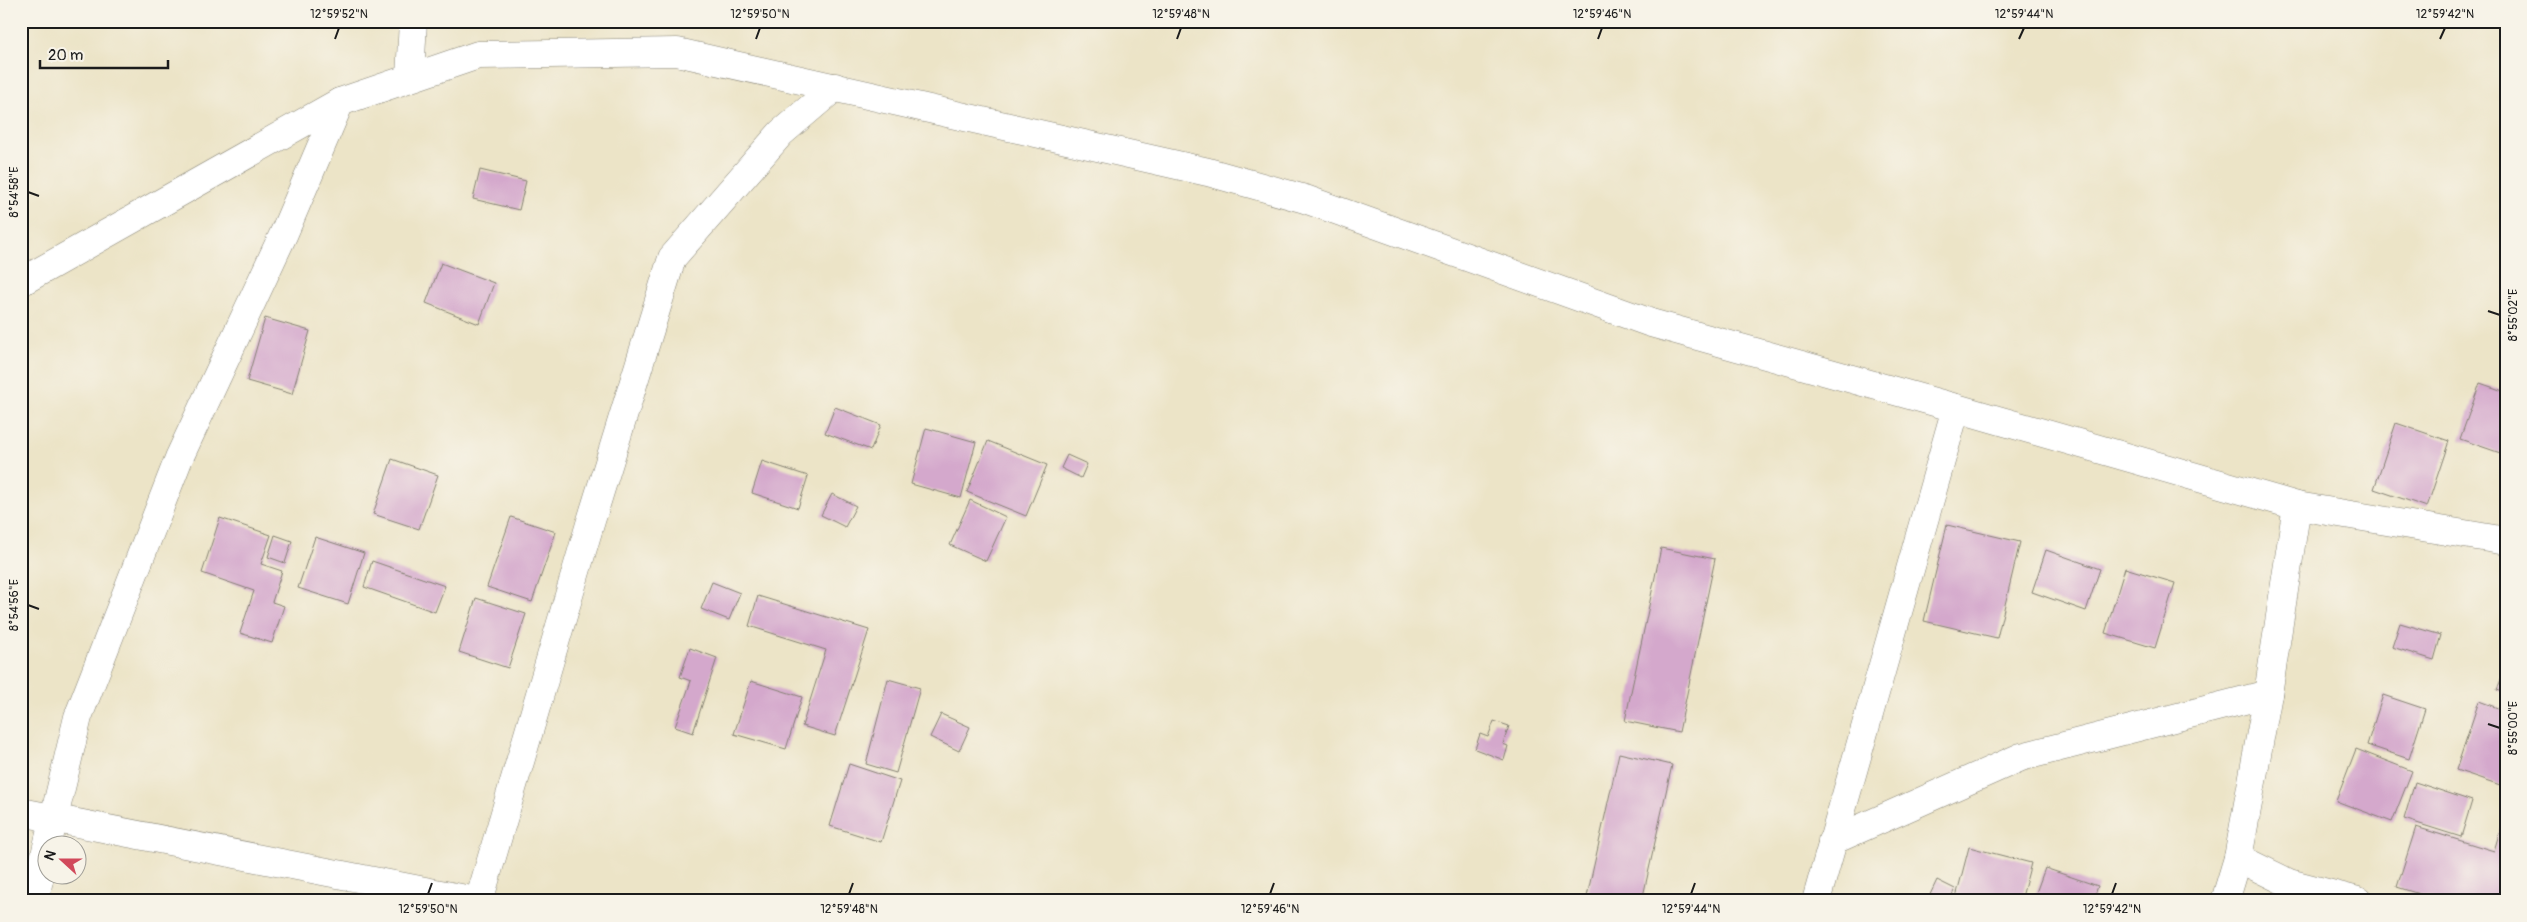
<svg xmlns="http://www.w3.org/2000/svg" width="2527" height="922" font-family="Pangolin,sans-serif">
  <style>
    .building { fill: #d4a8cc }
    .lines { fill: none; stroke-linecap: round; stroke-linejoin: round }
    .street-casing { stroke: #848072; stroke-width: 29 }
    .street { stroke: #fff; stroke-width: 28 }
    .ticks { fill: none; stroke: #1c1c1c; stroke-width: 2 }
    .neatline { fill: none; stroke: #1c1c1c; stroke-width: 2 }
    .ticks-label { font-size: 12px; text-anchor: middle; fill: #1c1c1c }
  </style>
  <rect width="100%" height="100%" fill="#f7f3e8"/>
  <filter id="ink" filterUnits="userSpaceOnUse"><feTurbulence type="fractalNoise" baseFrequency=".02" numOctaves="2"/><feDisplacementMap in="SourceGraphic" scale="10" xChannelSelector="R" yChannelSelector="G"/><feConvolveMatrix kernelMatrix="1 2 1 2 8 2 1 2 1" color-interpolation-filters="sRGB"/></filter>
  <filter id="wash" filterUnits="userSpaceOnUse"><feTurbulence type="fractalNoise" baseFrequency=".0096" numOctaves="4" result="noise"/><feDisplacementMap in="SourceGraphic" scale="20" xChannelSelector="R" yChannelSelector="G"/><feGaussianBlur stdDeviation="1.12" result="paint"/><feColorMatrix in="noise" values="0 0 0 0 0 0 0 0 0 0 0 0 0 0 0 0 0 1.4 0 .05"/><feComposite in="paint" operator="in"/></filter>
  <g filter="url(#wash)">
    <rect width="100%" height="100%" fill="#ece4c7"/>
    <g id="blocks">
      <g class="building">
        <polygon points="480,170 526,181 519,210 473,199"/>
        <polygon points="441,263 494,283 479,324 426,303"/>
        <polygon points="265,318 310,331 292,394 247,381"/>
        <polygon points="2480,383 2506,392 2506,455 2460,439"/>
        <polygon points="835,407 881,425 871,450 825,433"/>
        <polygon points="2396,423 2449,441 2427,507 2374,489"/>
        <polygon points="926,428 976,442 961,498 911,484"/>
        <polygon points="988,441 1047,465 1026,516 967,492"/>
        <polygon points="1067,455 1087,464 1081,478 1061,468"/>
        <polygon points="392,459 438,475 419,529 373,514"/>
        <polygon points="762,461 808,476 798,508 752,493"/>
        <polygon points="832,494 856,506 845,527 821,515"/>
        <polygon points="970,500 1006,517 986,561 950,545"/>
        <polygon points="511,517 556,532 532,602 487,587"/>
        <polygon points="220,518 271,535 261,564 282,571 272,602 284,606 272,643 240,633 254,591 202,573"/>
        <polygon points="1947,525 2020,542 1997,638 1924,621"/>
        <polygon points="275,535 292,541 285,563 268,557"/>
        <polygon points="315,537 364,553 348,604 298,588"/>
        <polygon points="1661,548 1715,559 1679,732 1625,721"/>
        <polygon points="2046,550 2100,569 2086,611 2032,592"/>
        <polygon points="372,561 445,586 435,612 364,587"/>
        <polygon points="2125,568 2175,583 2155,648 2105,633"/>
        <polygon points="712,582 740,593 729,620 701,609"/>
        <polygon points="758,596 869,630 835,736 802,726 826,650 749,626"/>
        <polygon points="476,598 526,614 508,668 459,652"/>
        <polygon points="2400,623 2441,635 2434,660 2392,647"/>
        <polygon points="690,648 717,658 693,733 675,727 691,681 680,677"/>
        <polygon points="2506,666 2506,693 2497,690"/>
        <polygon points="888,679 920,688 896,773 866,764"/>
        <polygon points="751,681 802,697 786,749 734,734"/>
        <polygon points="2383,695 2425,709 2409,759 2367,745"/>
        <polygon points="2479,701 2506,711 2506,787 2456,770"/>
        <polygon points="941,714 970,727 959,751 930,737"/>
        <polygon points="1494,721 1509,726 1503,744 1508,746 1504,760 1475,749 1480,734 1488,737"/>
        <polygon points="2356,749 2412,771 2392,822 2336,801"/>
        <polygon points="1619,753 1672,765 1642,901 1586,901"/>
        <polygon points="849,764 900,781 881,842 830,826"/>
        <polygon points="2415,782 2472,801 2461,837 2404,819"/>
        <polygon points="2416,827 2494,851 2501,827 2506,829 2506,901 2441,901 2397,887"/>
        <polygon points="1969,847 2031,863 2021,901 1955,901"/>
        <polygon points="2045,868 2098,886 2093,901 2033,901"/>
        <polygon points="1937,880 1955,889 1949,901 1927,901"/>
      </g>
    </g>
  </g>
  <g filter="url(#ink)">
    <use href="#blocks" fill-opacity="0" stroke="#848072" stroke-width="1"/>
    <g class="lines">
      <defs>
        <g id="street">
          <polyline points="410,77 413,21"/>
          <polyline points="21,282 340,102 478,55 677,52 1208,172 1305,199 1651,323 1956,408 2297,506 2506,541"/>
          <polyline points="21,812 476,901"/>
          <polyline points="1832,841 2021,757 2268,694"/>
          <polyline points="2238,858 2289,883 2358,901"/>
          <polyline points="34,901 78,717 179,458 284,233 340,102"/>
          <polyline points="479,901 590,524 672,258 781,133 835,87"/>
          <polyline points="1816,901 1956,408"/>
          <polyline points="2225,901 2238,858 2268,694 2297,506"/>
        </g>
      </defs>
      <use href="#street" class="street-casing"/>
      <use href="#street" class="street"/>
    </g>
  </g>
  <path class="ticks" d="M335,39L339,28M756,39L760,28M1177,39L1181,28M1598,39L1602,28M2019,39L2024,28M2440,39L2445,28M28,192L39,196M2488,311L2500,315M28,605L39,609M2488,724L2500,728M428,894L432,883M849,894L853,883M1270,894L1274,883M1691,894L1695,883M2112,894L2116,883"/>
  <rect width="2527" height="922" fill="none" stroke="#f7f3e8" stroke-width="55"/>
  <g transform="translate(62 860) rotate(291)"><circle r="24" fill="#f7f3e8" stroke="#9f9d96"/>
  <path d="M0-4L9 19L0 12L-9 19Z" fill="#d1495b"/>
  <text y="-8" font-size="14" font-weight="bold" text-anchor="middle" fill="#1c1c1c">N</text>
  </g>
  <path d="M40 60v8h128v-8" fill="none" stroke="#1c1c1c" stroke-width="2.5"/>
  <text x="48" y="60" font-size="15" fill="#1c1c1c" stroke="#f7f3e8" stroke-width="4" paint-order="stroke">20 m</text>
  <rect x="28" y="28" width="2472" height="866" class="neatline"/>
  <g class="ticks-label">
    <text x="339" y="18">12°59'52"N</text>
    <text x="760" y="18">12°59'50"N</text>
    <text x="1181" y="18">12°59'48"N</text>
    <text x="1602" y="18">12°59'46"N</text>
    <text x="2024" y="18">12°59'44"N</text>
    <text x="2445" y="18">12°59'42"N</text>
    <text transform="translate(14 192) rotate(-90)" y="4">8°54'58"E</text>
    <text transform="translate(2513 315) rotate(-90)" y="4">8°55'02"E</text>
    <text transform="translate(14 605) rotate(-90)" y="4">8°54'56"E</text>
    <text transform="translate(2513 728) rotate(-90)" y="4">8°55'00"E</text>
    <text x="428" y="913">12°59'50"N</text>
    <text x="849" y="913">12°59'48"N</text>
    <text x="1270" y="913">12°59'46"N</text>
    <text x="1691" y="913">12°59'44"N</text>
    <text x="2112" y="913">12°59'42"N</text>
  </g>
</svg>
